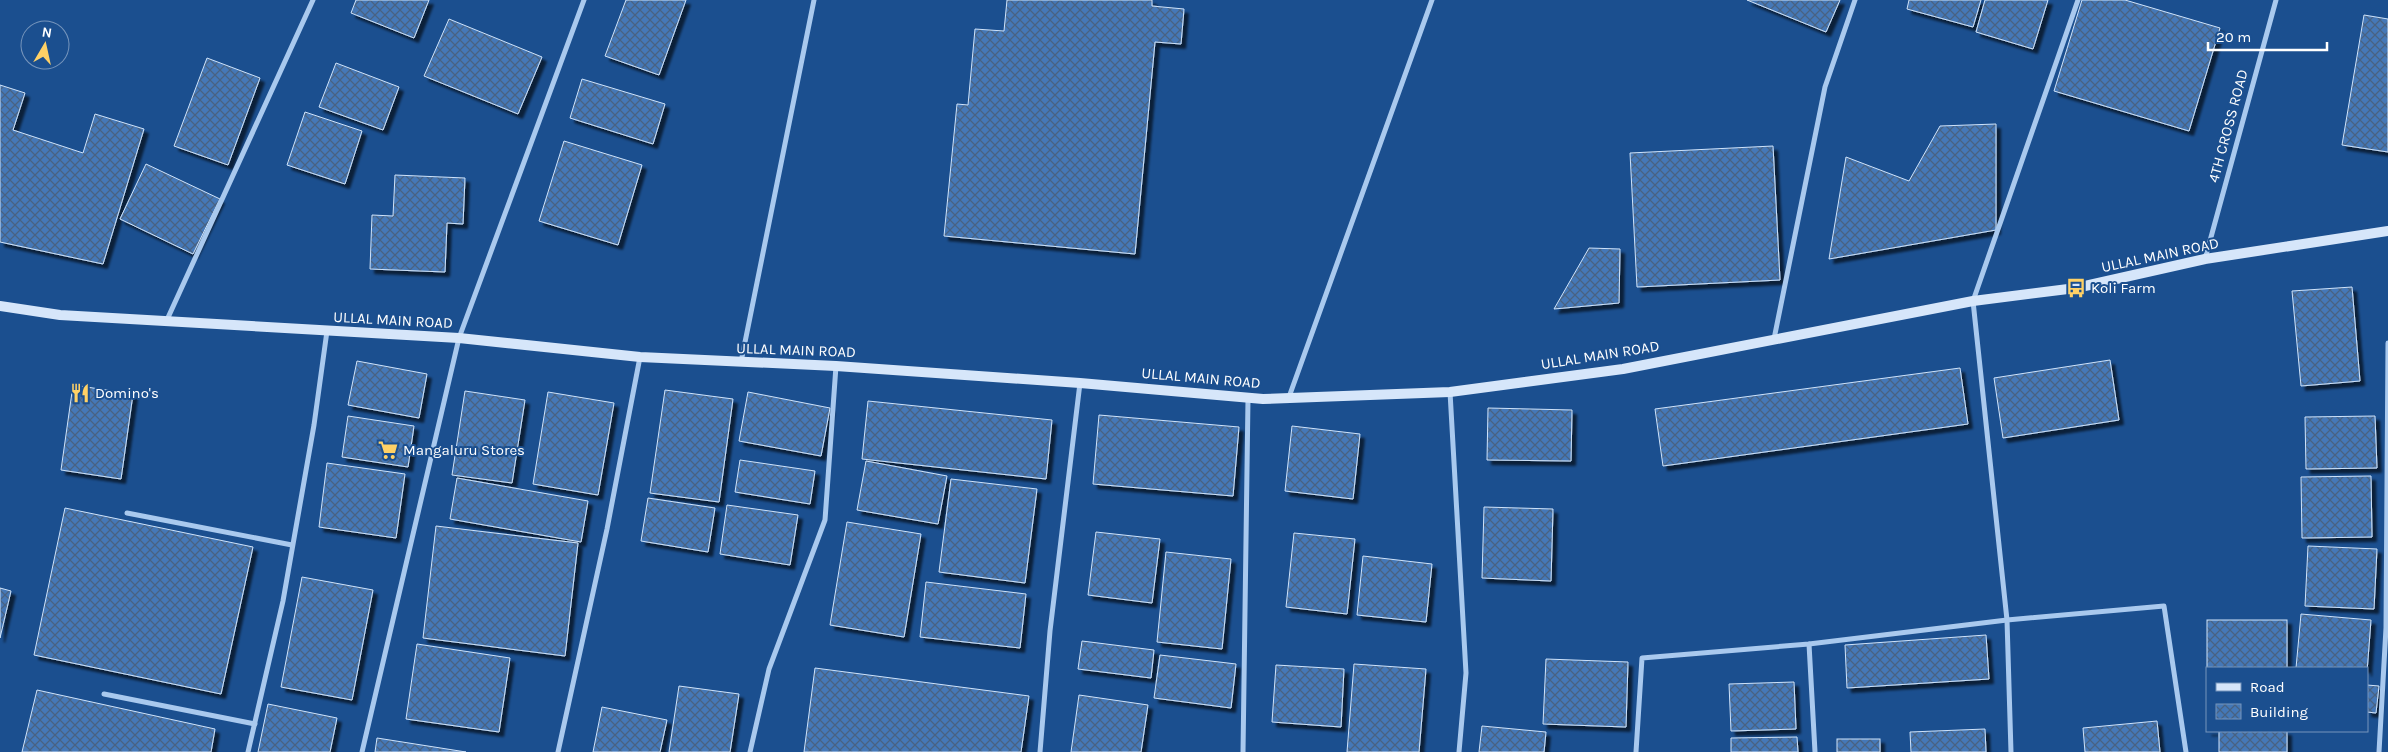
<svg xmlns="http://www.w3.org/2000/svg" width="2388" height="752" font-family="Karla,sans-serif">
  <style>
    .building { fill: url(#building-cross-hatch); stroke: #cfe3fa; filter: url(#shadow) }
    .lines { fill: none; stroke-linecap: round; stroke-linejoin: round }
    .minor { stroke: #a9c9ee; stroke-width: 5 }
    .secondary { stroke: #d6e6fa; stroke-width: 10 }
    .labels { text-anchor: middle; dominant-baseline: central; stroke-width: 4; stroke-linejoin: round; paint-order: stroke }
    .street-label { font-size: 15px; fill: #fff; stroke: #1b4f8f }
    .poi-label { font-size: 15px; fill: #fff; stroke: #1b4f8f; text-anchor: start }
  </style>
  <defs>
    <pattern id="building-cross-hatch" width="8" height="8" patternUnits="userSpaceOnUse" patternTransform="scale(1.25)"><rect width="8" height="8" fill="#4478b7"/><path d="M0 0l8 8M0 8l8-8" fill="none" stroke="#486282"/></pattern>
    <filter id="shadow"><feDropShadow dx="4.5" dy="4.5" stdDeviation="1" flood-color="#0009"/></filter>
  </defs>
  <rect width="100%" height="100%" fill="#1b4f8f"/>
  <g class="building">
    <polygon points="356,0 429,0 414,38 351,13"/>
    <polygon points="626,0 686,0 659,75 605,56"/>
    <polygon points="1007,0 1152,0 1152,6 1184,9 1181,44 1155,42 1135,254 944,236 957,104 968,105 975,29 1004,31"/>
    <polygon points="1747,0 1840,0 1826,32"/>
    <polygon points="1909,0 1981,0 1973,27 1907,9"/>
    <polygon points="1985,0 2048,0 2033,49 1976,32"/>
    <polygon points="2082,0 2125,0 2220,28 2189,131 2054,91"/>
    <polygon points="2364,15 2388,19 2388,152 2342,145"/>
    <polygon points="449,19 542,57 518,114 424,76"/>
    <polygon points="207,58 260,78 228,165 174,146"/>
    <polygon points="336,63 399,87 383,130 319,107"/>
    <polygon points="582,79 665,104 653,144 570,118"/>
    <polygon points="0,85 25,93 13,130 83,153 95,114 144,129 103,264 0,242"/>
    <polygon points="305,112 362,131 345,184 287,165"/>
    <polygon points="1996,124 1996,230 1829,259 1846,157 1909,181 1940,126"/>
    <polygon points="564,141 642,165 618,245 539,221"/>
    <polygon points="1773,146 1780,280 1637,287 1630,153"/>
    <polygon points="146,164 220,199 193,254 120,219"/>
    <polygon points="395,175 465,178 463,224 447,223 445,272 370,269 372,215 393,216"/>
    <polygon points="1589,248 1620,249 1619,303 1554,309"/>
    <polygon points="2352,287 2360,381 2301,386 2292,291"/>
    <polygon points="2110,360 2119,420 2003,438 1994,378"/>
    <polygon points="357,361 427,374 419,418 348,405"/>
    <polygon points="1960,368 1968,424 1663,466 1655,409"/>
    <polygon points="73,385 133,394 121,479 61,470"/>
    <polygon points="665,390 733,399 719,502 650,493"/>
    <polygon points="465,391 525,400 512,483 452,475"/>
    <polygon points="548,392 614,403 598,495 533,484"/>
    <polygon points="748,392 830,408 821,456 739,441"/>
    <polygon points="868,401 1052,420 1046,479 862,459"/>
    <polygon points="1488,408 1572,410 1571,461 1487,460"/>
    <polygon points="1099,415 1239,427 1233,496 1093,484"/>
    <polygon points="348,416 414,426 408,467 342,457"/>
    <polygon points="2375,416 2377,468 2306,469 2305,417"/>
    <polygon points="1292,426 1360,434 1353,499 1285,491"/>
    <polygon points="740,460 815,471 810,504 735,492"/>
    <polygon points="866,461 947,476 938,524 857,510"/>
    <polygon points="327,463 405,474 396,538 319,527"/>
    <polygon points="2371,476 2372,537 2302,538 2301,477"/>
    <polygon points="457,478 588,501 581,542 450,519"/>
    <polygon points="951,479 1037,489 1025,583 939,572"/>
    <polygon points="648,498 715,508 708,552 641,541"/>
    <polygon points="727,505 798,515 790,565 720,554"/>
    <polygon points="1484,507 1553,509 1551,581 1482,578"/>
    <polygon points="65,508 253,547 221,694 34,655"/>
    <polygon points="847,522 921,534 904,637 830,625"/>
    <polygon points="436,526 578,543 565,656 423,638"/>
    <polygon points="1096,532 1160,539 1152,603 1088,595"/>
    <polygon points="1294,533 1355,539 1347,614 1286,607"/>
    <polygon points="2308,546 2377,549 2374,609 2305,606"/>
    <polygon points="1166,552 1231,559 1222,649 1157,642"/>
    <polygon points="1363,556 1432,564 1426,622 1357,615"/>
    <polygon points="302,577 373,590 352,700 281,687"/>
    <polygon points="926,582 1026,594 1020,648 920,637"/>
    <polygon points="0,588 11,591 0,638"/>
    <polygon points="2301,614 2371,620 2367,672 2367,668 2296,668"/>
    <rect x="2207" y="620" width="80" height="48"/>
    <polygon points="1986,635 1989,679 1847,688 1845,645"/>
    <polygon points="1082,641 1154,650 1151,678 1078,669"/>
    <polygon points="417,644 510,658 499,732 406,719"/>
    <polygon points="1160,655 1236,664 1231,708 1154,698"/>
    <polygon points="1546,659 1628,662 1626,727 1543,724"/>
    <polygon points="1354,664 1426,669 1419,752 1347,752"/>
    <polygon points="1276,665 1344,669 1341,727 1272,722"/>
    <polygon points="815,668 1029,696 1021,752 804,752"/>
    <polygon points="1794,682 1796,729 1731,731 1729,684"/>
    <polygon points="2367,685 2379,686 2376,713 2367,712"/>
    <polygon points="679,686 739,694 730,752 669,752"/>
    <polygon points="37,690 215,729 211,752 22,752"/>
    <polygon points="1079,695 1148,705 1141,752 1071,752"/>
    <polygon points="268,704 337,718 330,752 258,752"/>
    <polygon points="602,707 667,720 660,752 593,752"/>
    <polygon points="2157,721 2160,752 2085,752 2083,728"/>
    <polygon points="1482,726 1546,732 1544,752 1479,752"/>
    <polygon points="1985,729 1986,752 1911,752 1910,732"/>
    <polygon points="2207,731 2287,731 2287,752 2219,752 2219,731"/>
    <polygon points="1797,737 1798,752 1731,752 1731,738"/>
    <polygon points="377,738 466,752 375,752"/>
    <rect x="1837" y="739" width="43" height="13"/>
  </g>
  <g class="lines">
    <g class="minor">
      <polyline points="2205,259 2276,0"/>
      <polyline points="166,322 313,0"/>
      <polyline points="1774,339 1825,87 1855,0"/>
      <polyline points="741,362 814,0"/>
      <polyline points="1450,392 1466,673 1459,752"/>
      <polyline points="1289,397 1432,0"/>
      <polyline points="127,513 292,545"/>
      <polyline points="1809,644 1815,752"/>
      <polyline points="104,694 255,724"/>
      <polyline points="248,752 283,601 314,425 327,331"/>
      <polyline points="362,752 459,338 584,0"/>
      <polyline points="558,752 607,529 640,357"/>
      <polyline points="750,752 769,669 825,520 836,366"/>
      <polyline points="1040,752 1050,631 1080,383"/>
      <polyline points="1243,752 1248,399"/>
      <polyline points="1636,752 1642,658 1809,644 2007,620 2164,606 2186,752"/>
      <polyline points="2011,752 2007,620 1973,301 2078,0"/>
      <polyline points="2379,752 2386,628 2388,343"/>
    </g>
    <polyline class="secondary" points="0,306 60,315 459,338 640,357 836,366 1080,383 1263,399 1450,392 1623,369 1973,301 2076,288 2205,259 2388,231"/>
  </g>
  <defs>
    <symbol id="bus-bare" viewBox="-9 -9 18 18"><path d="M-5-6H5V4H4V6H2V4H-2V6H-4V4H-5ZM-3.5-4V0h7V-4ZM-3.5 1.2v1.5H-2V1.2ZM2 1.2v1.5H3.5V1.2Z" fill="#ffd166" stroke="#1b4f8f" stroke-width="2.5" paint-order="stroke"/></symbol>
    <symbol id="restaurant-bare" viewBox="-9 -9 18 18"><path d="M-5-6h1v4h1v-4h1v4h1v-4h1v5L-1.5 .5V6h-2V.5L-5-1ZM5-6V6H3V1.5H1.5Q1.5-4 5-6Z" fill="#ffd166" stroke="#1b4f8f" stroke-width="2.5" paint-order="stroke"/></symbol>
    <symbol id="supermarket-bare" viewBox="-9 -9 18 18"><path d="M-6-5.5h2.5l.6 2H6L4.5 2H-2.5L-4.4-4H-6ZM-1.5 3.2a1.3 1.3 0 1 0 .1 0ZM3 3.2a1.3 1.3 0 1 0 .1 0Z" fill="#ffd166" stroke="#1b4f8f" stroke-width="2.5" paint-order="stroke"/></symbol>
  </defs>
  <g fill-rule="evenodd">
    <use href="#bus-bare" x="2062" y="274" width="28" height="28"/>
    <use href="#restaurant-bare" x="66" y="379" width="28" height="28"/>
    <use href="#supermarket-bare" x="374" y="436" width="28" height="28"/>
  </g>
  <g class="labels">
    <g class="street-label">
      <text transform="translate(2228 126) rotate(-75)">4TH CROSS ROAD</text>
      <text transform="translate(2160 255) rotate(-12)">ULLAL MAIN ROAD</text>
      <text transform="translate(393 320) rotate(3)">ULLAL MAIN ROAD</text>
      <text transform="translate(796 350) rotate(2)">ULLAL MAIN ROAD</text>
      <text transform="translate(1600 355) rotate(-9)">ULLAL MAIN ROAD</text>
      <text transform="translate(1201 378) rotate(5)">ULLAL MAIN ROAD</text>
    </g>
    <g class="poi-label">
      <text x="2091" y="288">Koli Farm</text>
      <text x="95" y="393">Domino's</text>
      <text x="403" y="450">Mangaluru Stores</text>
    </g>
  </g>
  <rect x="2206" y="667" width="162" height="65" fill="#1b4f8f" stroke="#7695bc"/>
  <rect x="2216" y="683" width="25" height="8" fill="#d6e6fa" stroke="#7695bc"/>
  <text x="2250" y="692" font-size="15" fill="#ffffff">Road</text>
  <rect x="2216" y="704" width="25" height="15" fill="url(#building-cross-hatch)" stroke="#7695bc"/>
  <text x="2250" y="717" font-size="15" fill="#ffffff">Building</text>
  <g transform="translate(45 45) rotate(9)"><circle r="24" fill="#1b4f8f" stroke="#7695bc"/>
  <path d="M0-4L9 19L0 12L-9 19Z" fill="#ffd166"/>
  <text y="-8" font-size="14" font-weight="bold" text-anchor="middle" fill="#ffffff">N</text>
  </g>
  <path d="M2208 42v8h119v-8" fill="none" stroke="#ffffff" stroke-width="2.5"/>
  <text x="2216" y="42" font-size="15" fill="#ffffff" stroke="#1b4f8f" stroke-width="4" paint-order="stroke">20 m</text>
</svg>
